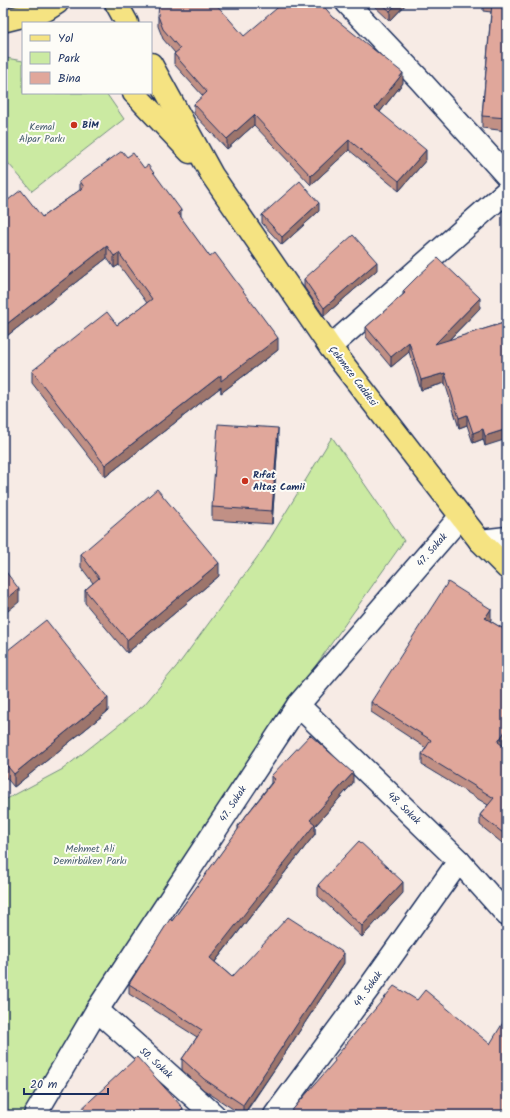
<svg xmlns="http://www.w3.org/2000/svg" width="510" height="1118" font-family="Kalam,sans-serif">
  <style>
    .green { fill: #cbeaa2; stroke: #738c80 }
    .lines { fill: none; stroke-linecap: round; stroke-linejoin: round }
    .minor-casing { stroke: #1b2f5e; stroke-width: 25 }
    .major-casing { stroke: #1b2f5e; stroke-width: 25 }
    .minor { stroke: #fdfcf7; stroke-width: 22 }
    .major { stroke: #f5e382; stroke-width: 22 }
    .wall { fill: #c19085; stroke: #1b2f5e }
    .shaded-wall { fill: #9d756c; stroke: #1b2f5e }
    .building { fill: #e0a79b; stroke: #1b2f5e }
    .poi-dot { fill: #c8321e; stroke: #fdfcf7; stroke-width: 1.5 }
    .labels { text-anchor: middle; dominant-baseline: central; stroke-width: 4; stroke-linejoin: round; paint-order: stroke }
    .poi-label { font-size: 10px; font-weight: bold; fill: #1b2f5e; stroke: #fdfcf7; text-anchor: start }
    .park-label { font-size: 10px; fill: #475e6f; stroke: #fdfcf7 }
    .street-label { font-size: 10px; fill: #1b2f5e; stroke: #fdfcf7 }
  </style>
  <rect width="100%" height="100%" fill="#f7ebe5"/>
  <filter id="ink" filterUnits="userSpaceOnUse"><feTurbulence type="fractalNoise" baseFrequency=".025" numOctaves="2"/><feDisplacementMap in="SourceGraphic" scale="8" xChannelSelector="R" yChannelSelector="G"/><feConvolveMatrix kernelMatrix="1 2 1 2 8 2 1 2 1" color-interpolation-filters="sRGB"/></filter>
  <g filter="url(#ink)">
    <g class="green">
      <polygon points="3,58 6,58 23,61 23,93 106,93 124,119 32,191 3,157"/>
      <polygon points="332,437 404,541 231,785 42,1115 3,1115 3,801 63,769 144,705 181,661 264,548"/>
    </g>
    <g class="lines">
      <defs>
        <g id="minor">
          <polyline points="347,3 419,79 507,176"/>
          <polyline points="330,347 507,191"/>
          <polyline points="480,541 507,538"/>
          <polyline points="298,705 459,861 507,915"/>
          <polyline points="97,1010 214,1115"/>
          <polyline points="35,1115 97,1010 298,705 461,516"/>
          <polyline points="275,1115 371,985 459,861"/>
        </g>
        <g id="major">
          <polyline points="116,3 127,23"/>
          <polyline points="6,20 46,10 57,3"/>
          <polyline points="151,64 212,175 330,347 480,541 507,568"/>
          <polyline points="134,93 190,152"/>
        </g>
      </defs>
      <use href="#minor" class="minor-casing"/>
      <use href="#major" class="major-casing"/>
      <use href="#minor" class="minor"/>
      <use href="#major" class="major"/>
    </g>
    <g class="wall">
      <polygon points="371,3 407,3 390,21"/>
      <polygon points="483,3 507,3 507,131 482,128 482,116 491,12 483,11"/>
      <polygon points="158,16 244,36 333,17 403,83 380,112 426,160 399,191 349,150 311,185 254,125 227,149 194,114 194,104 203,96 174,64 174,54 175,53 163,39 158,26"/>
      <polygon points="127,157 181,218 278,350 221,393 221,387 105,477 32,383 32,371 117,325 147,303 119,265 114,268 107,258 3,339 3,204 42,217 80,190 80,181"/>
      <polygon points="319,211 282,245 262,223 262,215"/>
      <polygon points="377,270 324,316 304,287 304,279"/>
      <polygon points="403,291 480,308 449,340 507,322 485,446 483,439 473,443 467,425 459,428 445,383 421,390 409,352 391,367 366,337 366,327 403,295"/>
      <polygon points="278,441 272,524 212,520 212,507"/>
      <polygon points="81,554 219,576 127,653 85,603 85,590 93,583 81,567"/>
      <polygon points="491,620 490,621 507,631 507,739 503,746 507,749 507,847 480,825 480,815 488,805 422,765 422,754 426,748 371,712 371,702"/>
      <polygon points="3,654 108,711 14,787 3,774"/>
      <polygon points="271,776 353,783 315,826 315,834 215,962 232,977 344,963 276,1067 244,1115 242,1115 204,1090 182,1070 182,1059 197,1037 129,994 129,984 172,921 238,830 238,826 271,783"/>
      <polygon points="318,885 403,893 362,937 318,896"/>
    </g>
    <g class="shaded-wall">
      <polygon points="398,3 407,3 390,21 390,11"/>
      <polygon points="403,73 403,83 375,118 375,108"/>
      <polygon points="254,115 254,125 227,149 227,139"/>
      <polygon points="349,140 349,150 311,185 311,176"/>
      <polygon points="426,150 426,160 399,191 399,181"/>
      <polygon points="319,203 319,211 282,245 282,237"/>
      <polygon points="181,210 181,222 178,213"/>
      <polygon points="107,246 107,258 3,339 3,327"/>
      <polygon points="119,253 119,265 114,268 114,256"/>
      <polygon points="377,262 377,270 324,316 324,308"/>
      <polygon points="480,298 480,308 435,354 435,344"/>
      <polygon points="278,338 278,350 221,393 221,387 105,477 105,465 221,375"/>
      <polygon points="409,342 409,352 391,367 391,357"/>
      <polygon points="445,373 445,383 421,390 421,380"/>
      <polygon points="467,415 467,425 459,428 459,418"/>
      <polygon points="278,428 278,441 272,524 272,511"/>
      <polygon points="483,429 483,439 473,443 473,433"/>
      <polygon points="507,429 507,439 485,446 485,436"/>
      <polygon points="219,563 219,576 127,653 127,640"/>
      <polygon points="19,589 19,602 3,615 3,602"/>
      <polygon points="491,609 491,620 485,628 485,618"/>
      <polygon points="108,698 108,711 14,787 14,774"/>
      <polygon points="507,728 507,739 498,753 498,742"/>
      <polygon points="353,773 353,783 315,826 315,834 210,968 210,958 310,820"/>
      <polygon points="403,882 403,893 362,937 362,926"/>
      <polygon points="344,953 344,963 276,1067 243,1115 243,1105"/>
      <polygon points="183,1108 183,1115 175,1115"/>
    </g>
    <g class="building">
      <polygon points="159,3 215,3 244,36 283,3 321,3 333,17 403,73 375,108 426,150 399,181 349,140 311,176 254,115 227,139 194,104 207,92 174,54 180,49 163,29 158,16"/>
      <polygon points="381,3 398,3 390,11"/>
      <polygon points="492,3 507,3 507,118 482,116"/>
      <polygon points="122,151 127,157 133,153 144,168 148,165 181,210 178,213 210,257 215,253 278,338 221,381 221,375 105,465 32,371 107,312 117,325 152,299 119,253 114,256 107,246 3,327 3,204 21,190 42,217 84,187 80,181"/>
      <polygon points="300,181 319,203 282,237 262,215"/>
      <polygon points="353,235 377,262 324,308 304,279"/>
      <polygon points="438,258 480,298 435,344 507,322 507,429 485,436 483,429 473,433 467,415 459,418 445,373 421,380 409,342 391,357 366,327 405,293 403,291 417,277"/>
      <polygon points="218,424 278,428 272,511 212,507"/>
      <polygon points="157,489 219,563 127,640 85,590 99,578 81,554"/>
      <polygon points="3,568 19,589 3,602"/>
      <polygon points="448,582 491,609 485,618 507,631 507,728 498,742 507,749 507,836 480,815 494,798 422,754 431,740 371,702"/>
      <polygon points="46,620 108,698 14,774 3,761 3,654"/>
      <polygon points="310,735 353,773 310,820 315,824 210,958 232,977 288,917 344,953 276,1056 243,1105 204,1079 182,1059 202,1030 129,984 170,919 172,921 239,828 238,826 275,779 271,776"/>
      <polygon points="359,841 403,882 362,926 318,885"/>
      <polygon points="394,986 417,1000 425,990 490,1044 507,1016 507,1115 288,1115 335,1061 334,1059"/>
      <polygon points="137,1057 183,1108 175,1115 75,1115"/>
    </g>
  </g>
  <g class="poi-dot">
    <circle cx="74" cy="125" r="4"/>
    <circle cx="245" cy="481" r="4"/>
  </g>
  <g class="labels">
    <g class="poi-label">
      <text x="82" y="125">BİM</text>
      <text x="253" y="475">Rıfat<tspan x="253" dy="12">Altaş Camii</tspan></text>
    </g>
    <g class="park-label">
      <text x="42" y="127">Kemal<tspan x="42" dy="12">Alpar Parkı</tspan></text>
      <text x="90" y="849">Mehmet Ali<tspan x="90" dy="12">Demirbüken Parkı</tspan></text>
    </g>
    <g class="street-label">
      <text transform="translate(353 376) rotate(53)">Çekmece Caddesi</text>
      <text transform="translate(432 550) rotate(-49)">47. Sokak</text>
      <text transform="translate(233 804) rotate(-57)">47. Sokak</text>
      <text transform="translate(404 808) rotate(44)">48. Sokak</text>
      <text transform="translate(368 989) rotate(-54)">49. Sokak</text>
      <text transform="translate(156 1063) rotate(42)">50. Sokak</text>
    </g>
  </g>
  <rect width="510" height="1118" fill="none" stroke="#fdfcf7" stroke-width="16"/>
  <rect x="8" y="8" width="494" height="1102" fill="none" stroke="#1b2f5e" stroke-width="1.5" filter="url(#ink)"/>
  <rect x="22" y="22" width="130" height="72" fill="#fdfcf7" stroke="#a3aaba"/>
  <rect x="30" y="35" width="20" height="6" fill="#f5e382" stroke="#a3aaba"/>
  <text x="58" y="42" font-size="12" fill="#1b2f5e">Yol</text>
  <rect x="30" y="52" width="20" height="12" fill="#cbeaa2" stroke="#a3aaba"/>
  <text x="58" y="62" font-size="12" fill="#1b2f5e">Park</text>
  <rect x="30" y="72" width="20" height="12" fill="#e0a79b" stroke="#a3aaba"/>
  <text x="58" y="82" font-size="12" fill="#1b2f5e">Bina</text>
  <path d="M24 1088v6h84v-6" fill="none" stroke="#1b2f5e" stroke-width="2"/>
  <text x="30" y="1088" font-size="12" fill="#1b2f5e" stroke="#fdfcf7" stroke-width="3" paint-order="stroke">20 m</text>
</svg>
